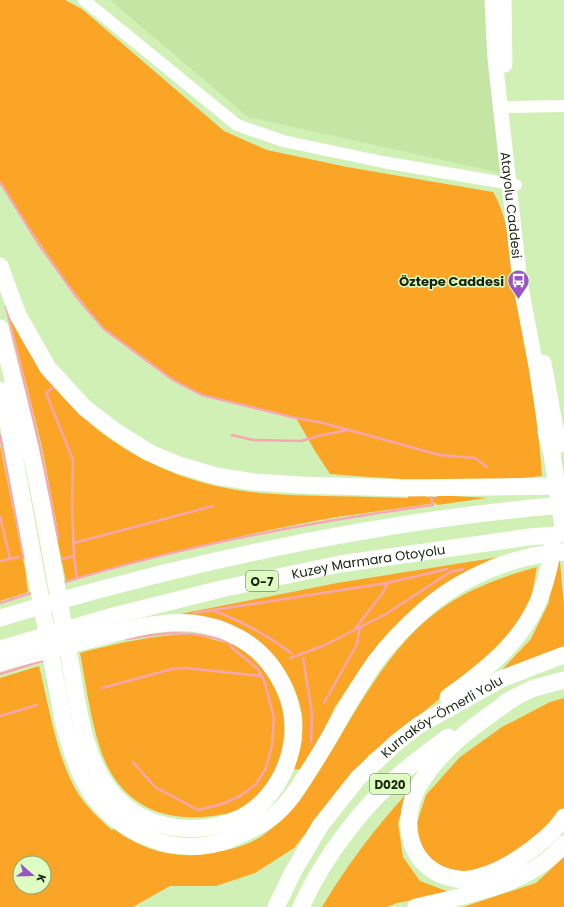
<svg xmlns="http://www.w3.org/2000/svg" width="564" height="907" font-family="Poppins,sans-serif">
  <style>
    .built { fill: #c4e5a4 }
    .green { fill: #faa525; fill-rule: evenodd }
    .lines { fill: none; stroke-linecap: round; stroke-linejoin: round }
    .stream { stroke: #f8a7b2; stroke-width: 2.5 }
    .minor { stroke: #fff; stroke-width: 12 }
    .major { stroke: #fff; stroke-width: 15 }
    .highway { stroke: #fff; stroke-width: 17 }
    .labels { text-anchor: middle; dominant-baseline: central; stroke-width: 3; stroke-linejoin: round; paint-order: stroke }
    .shield { fill: #defdc2; stroke: #546544; stroke-width: 1 }
    .shield-label { font-size: 12px; font-weight: bold; fill: #19240e }
    .street-label { font-size: 13px; fill: #19240e; stroke: #defdc2 }
    .poi-label { font-size: 13px; font-weight: bold; fill: #19240e; stroke: #defdc2; text-anchor: end }
  </style>
  <rect width="100%" height="100%" fill="#d1f0b5"/>
  <polygon class="built" points="110,0 491,0 506,174 248,117"/>
  <g class="green">
    <path d="M0,0H65L82,9L224,131L267,150L347,167L493,192C509,217 515,273 519,304C528,361 538,418 542,476C471,484 401,480 330,474L315,451L296,418L202,395L184,386L148,362L104,329L65,280L0,184Z"/>
    <path d="M9,315C58,419 146,482 260,493C309,497 359,496 408,498L409,494L426,495L427,497H437V495L487,498L437,505L436,503C403,508 370,512 337,517C245,533 155,556 66,581L57,538L59,537L42,447Z"/>
    <polygon points="0,445 25,569 28,592 0,601"/>
    <polygon points="556,517 564,607 564,647 496,676 531,639 549,602"/>
    <path d="M506,556L369,656L335,707L310,758L302,770L294,769C300,753 304,733 302,715C297,681 272,643 240,629C223,622 199,619 180,614L337,583Z"/>
    <path d="M537,567L530,604L507,639L481,666L369,755L294,848L255,873L216,886H170L133,907H0V678L39,666C49,706 56,756 77,792C86,806 100,820 112,830L114,829C140,849 172,859 205,854C225,851 245,847 262,836C296,812 316,776 337,742C358,706 379,670 407,639C443,599 486,581 537,567ZM20,863H44V887H20Z"/>
    <path d="M192,634C204,636 216,641 228,643C230,644 231,643 234,644C243,647 251,656 258,663C304,709 287,791 227,815L224,814C167,826 119,807 100,748C90,718 86,684 80,653C118,643 153,635 192,634Z"/>
    <polygon points="564,698 564,811 506,861 468,872 441,868 422,853 416,826 426,795 460,757 502,727 550,702"/>
    <path d="M408,792L398,823L403,857L420,881L452,893L397,903L387,907H322C347,865 375,828 408,792Z"/>
    <polygon points="564,857 564,907 463,907 536,883"/>
  </g>
  <g class="lines">
    <g class="stream">
      <polyline points="0,182 38,243 78,299 104,329 173,380 202,395 296,418 323,423 440,455 475,458 487,467"/>
      <polyline points="7,308 6,306 40,447 58,538"/>
      <polyline points="52,388 46,393 73,460 72,507 74,556 77,578"/>
      <polyline points="0,435 24,558"/>
      <polyline points="232,435 253,440 301,441 322,435 348,430"/>
      <polyline points="0,516 10,559"/>
      <polyline points="74,543 213,506"/>
      <polyline points="62,559 74,556"/>
      <polyline points="0,561 19,557"/>
      <path d="M62,583C182,546 309,522 433,505L431,496"/>
      <polyline points="0,603 34,592"/>
      <path d="M212,610C241,621 266,634 291,653"/>
      <polyline points="194,613 387,583 447,569"/>
      <polyline points="354,630 382,594 387,584"/>
      <path d="M127,639C165,632 192,630 229,642L231,647L258,669L264,680L274,718L272,746L266,768L256,784L240,796L222,804L198,810L155,787L133,762"/>
      <polyline points="290,658 325,645 360,627 386,614 450,572 463,569"/>
      <polyline points="303,658 312,713 311,742"/>
      <polyline points="0,674 45,660"/>
      <polyline points="102,688 172,669 186,668 261,676"/>
      <polyline points="324,703 357,644 360,627"/>
      <polyline points="0,716 37,705"/>
    </g>
    <g class="minor">
      <polyline points="84,0 237,125 283,141 383,162 516,185"/>
      <polyline points="509,107 564,106"/>
    </g>
    <g class="major">
      <path id="s1" d="M492,0L495,59L520,282L536,366L546,432"/>
      <polyline points="504,0 505,65"/>
    </g>
    <g class="highway">
      <polyline points="0,266 18,315 48,368 85,408 115,431 150,453 179,465 216,476 254,482 301,485 401,488 564,486"/>
      <path d="M0,328C13,381 28,433 38,486C50,544 59,603 70,661C78,704 82,753 109,789C140,830 195,838 240,818C269,805 288,772 293,741C296,715 288,691 274,670C256,643 224,626 192,623C161,620 127,630 97,638C69,645 41,652 13,659L0,663"/>
      <polyline points="543,363 558,445"/>
      <path d="M0,390L6,412L63,720C76,775 93,815 149,838C175,849 205,849 231,839C245,833 259,827 271,818C288,805 299,787 310,769C333,734 351,695 376,661C389,643 407,625 424,610C453,584 494,564 533,556C543,554 554,553 564,552"/>
      <path d="M0,618C184,563 372,521 564,505"/>
      <path id="s2" d="M0,649L113,616L221,589L340,564L529,537L564,534L552,454L546,432"/>
      <path d="M448,697C490,667 528,637 544,586C548,574 550,562 553,550L552,544"/>
      <path d="M515,697C481,721 444,745 421,782C397,820 408,872 457,879C489,884 548,843 564,817"/>
      <polyline points="506,702 531,689 564,680"/>
      <path id="s3" d="M276,907L293,872L320,826L358,778L397,742L419,725L501,679L564,655"/>
      <path d="M301,907C323,858 363,805 404,771C418,759 433,748 448,737"/>
      <path d="M416,907C467,895 528,886 564,844"/>
    </g>
  </g>
  <defs>
    <symbol id="bus-pin" viewBox="-11 -11 22 30"><path d="M0 17L-7.5 6A9.5 9.5 0 1 1 7.5 6Z" fill="#9b54c7" stroke="#defdc2"/><path d="M-5-6H5V4H4V6H2V4H-2V6H-4V4H-5ZM-3.5-4V0h7V-4ZM-3.5 1.2v1.5H-2V1.2ZM2 1.2v1.5H3.5V1.2Z" fill="#fff"/></symbol>
  </defs>
  <g fill-rule="evenodd">
    <use href="#bus-pin" x="506" y="268" width="25" height="34"/>
  </g>
  <g class="labels">
    <g class="shield">
      <rect x="246" y="571" width="32" height="20" rx="3"/>
      <rect x="370" y="774" width="40" height="20" rx="3"/>
    </g>
    <g class="shield-label">
      <text x="262" y="581">O-7</text>
      <text x="390" y="784">D020</text>
    </g>
    <g class="street-label">
      <text stroke="none"><textPath href="#s1" startOffset="206">Atayolu Caddesi</textPath></text>
      <text stroke="none"><textPath href="#s2" startOffset="379">Kuzey Marmara Otoyolu</textPath></text>
      <text stroke="none"><textPath href="#s3" startOffset="258">Kurnaköy-Ömerli Yolu</textPath></text>
    </g>
    <g class="poi-label">
      <text x="504" y="281">Öztepe Caddesi</text>
    </g>
  </g>
  <g transform="translate(32 875) rotate(110)"><circle r="19" fill="#defdc2" stroke="#8fa67a"/>
  <path d="M0-3L7 15L0 10L-7 15Z" fill="#9b54c7"/>
  <text y="-6" font-size="11" font-weight="bold" text-anchor="middle" fill="#19240e">K</text>
  </g>
</svg>
